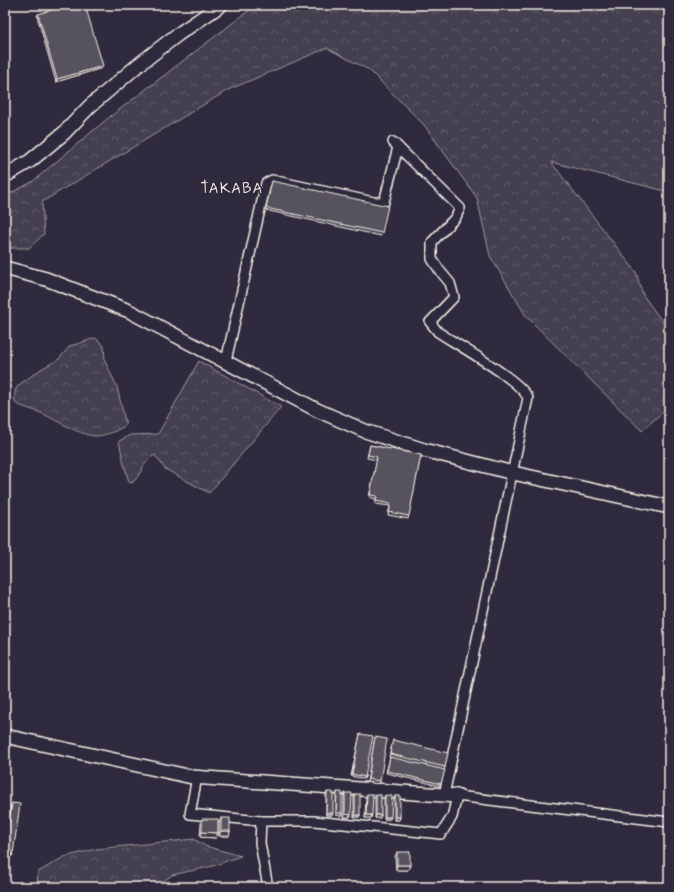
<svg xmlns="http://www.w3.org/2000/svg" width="674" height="892" font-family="Mynerve,sans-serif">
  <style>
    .forest { fill: url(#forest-crowns); stroke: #9c989c }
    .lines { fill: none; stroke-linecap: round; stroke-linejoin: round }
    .street-casing { stroke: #f4f1e8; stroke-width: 12 }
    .secondary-casing { stroke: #f4f1e8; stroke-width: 16 }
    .street { stroke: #2f2a3d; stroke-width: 9 }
    .secondary { stroke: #2f2a3d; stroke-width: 13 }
    .wall { fill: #4a4752; stroke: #f4f1e8 }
    .shaded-wall { fill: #3c3942; stroke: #f4f1e8 }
    .building { fill: #56525f; stroke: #f4f1e8 }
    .labels { text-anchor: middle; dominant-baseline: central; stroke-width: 3; stroke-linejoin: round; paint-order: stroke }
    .quarter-label { font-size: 15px; letter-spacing: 1px; fill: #f4f1e8; stroke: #2f2a3d }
  </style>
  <defs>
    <pattern id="forest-crowns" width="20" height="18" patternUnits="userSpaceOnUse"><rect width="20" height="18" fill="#454050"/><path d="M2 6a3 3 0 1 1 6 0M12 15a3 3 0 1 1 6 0" fill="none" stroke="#605c69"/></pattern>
  </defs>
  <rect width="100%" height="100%" fill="#2f2a3d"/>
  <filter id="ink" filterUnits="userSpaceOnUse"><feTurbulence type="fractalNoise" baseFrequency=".025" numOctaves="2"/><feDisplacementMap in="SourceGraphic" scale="8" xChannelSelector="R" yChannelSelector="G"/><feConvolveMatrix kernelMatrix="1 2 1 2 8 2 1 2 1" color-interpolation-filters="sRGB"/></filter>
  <g filter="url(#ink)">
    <g class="forest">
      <polygon points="256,5 669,5 669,192 551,162 636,272 643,295 669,331 669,406 642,431 526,316 490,256 477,198 424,125 369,70 327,48 228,90 42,202 44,234 29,248 5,248 5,196 32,182 107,119"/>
      <path d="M96,338L104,346L105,361L117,387L126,425C119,430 107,435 98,436C82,437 55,419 41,413C32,409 23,408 15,403C14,395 14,389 20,384L41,369L59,359L70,346Z"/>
      <path d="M199,361L281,407L209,493L165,469L155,455C143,460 142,475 132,483L129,482L124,465L119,441L130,435L158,434Z"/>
      <polygon points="194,839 205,846 241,856 213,866 172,875 155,887 38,887 37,885 38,872 64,857 96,849"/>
    </g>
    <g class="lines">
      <defs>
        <g id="street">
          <path d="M393,142L460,208L456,217L432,242V259L440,271L450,283L454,297L430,322L438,332C458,345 520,380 528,398L444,795"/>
          <polyline points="226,361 266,183 272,180 374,202 384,202 398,147"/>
          <polyline points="197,777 190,814 261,821"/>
          <polyline points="268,887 260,843 261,821 314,821 441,834 452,817 457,796 669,822"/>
        </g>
        <g id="secondary">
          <polyline points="5,176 30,161 64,133 90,106 137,66 177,35 221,5"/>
          <polyline points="5,268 46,279 129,311 317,410 365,431 424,450 513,473 669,507"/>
          <polyline points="5,736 192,777 457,796"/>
        </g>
      </defs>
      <use href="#street" class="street-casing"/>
      <use href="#secondary" class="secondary-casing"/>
      <use href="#street" class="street"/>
      <use href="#secondary" class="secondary"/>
    </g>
    <g class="wall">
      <polygon points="38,14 102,68 56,82 37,16"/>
      <polygon points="272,181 382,233 381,236 265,210"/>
      <polygon points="370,445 421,455 408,519 388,515 390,506 375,504 376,499 369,497 377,460 367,458"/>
      <polygon points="360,734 365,777 364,779 351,776"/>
      <polygon points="375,737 380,781 379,784 367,782"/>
      <polygon points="393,740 445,767 440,786 386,773 390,757 389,757"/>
      <polygon points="327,792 332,815 326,815 326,794"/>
      <polygon points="337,792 342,813 341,816 336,815 336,795"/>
      <polygon points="345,793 351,815 350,817 344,817 344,796"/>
      <polygon points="355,794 360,815 359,817 354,817 354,797"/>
      <polygon points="367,794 371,818 365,818 366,797"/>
      <polygon points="376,795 381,815 380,818 375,818 375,797"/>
      <polygon points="385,795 390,819 384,819 384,798"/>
      <polygon points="395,796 400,817 399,820 394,820 394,799"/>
      <polygon points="12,803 13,854 12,856 5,856 5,843 11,805"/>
      <polygon points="221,818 230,831 229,836 219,836 219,823"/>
      <polygon points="202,819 218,833 216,838 200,837 201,824"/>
      <polygon points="397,852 410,865 408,870 396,870 395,857"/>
    </g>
    <g class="shaded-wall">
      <polygon points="103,66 102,68 56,82 57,79"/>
      <polygon points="326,813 333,813 332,815 326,815"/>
      <polygon points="336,813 342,813 341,816 336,815"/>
      <polygon points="345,814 351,815 350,817 344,817"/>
      <polygon points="355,815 360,815 359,817 354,817"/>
      <polygon points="366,815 372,815 371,818 365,818"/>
      <polygon points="376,815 381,815 380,818 375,818"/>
      <polygon points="385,817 391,817 390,819 384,819"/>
      <polygon points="395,817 400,817 399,820 394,820"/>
      <polygon points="221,831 230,831 229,836 219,836"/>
      <polygon points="202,832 218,833 216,838 200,837"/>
      <polygon points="5,853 13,854 12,856 5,856"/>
      <polygon points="397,865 410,865 408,870 396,870"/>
    </g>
    <g class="building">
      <polygon points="68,5 85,5 103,66 57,79 38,14"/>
      <polygon points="272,181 388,206 382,233 266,208"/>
      <polygon points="370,445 421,455 409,516 389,512 391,504 376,501 377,496 370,495 377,457 368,455"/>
      <polygon points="360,734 373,736 365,777 352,774"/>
      <polygon points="375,737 387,739 380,781 368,779"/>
      <polygon points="393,740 448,753 445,767 390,754"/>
      <polygon points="390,757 445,770 441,784 387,771"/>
      <polygon points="327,792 333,792 333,813 326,813"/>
      <polygon points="337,792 342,792 342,813 336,813"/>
      <polygon points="345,793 352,793 351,815 345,814"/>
      <rect x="355" y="794" width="5" height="21"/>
      <polygon points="367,794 373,794 372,815 366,815"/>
      <rect x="376" y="795" width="5" height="20"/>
      <polygon points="385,795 392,796 391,817 385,817"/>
      <rect x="395" y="796" width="5" height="21"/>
      <polygon points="12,803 20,804 13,854 5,853 5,847"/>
      <rect x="221" y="818" width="9" height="13"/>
      <polygon points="202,819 218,819 218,833 202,832"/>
      <rect x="397" y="852" width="13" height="13"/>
    </g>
  </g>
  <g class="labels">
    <g class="quarter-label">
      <text x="232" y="189">TAKABA</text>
    </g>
  </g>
  <rect width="674" height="892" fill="none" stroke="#2f2a3d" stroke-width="20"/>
  <rect x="10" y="10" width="654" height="872" fill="none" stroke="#f4f1e8" stroke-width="1.5" filter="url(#ink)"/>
</svg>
